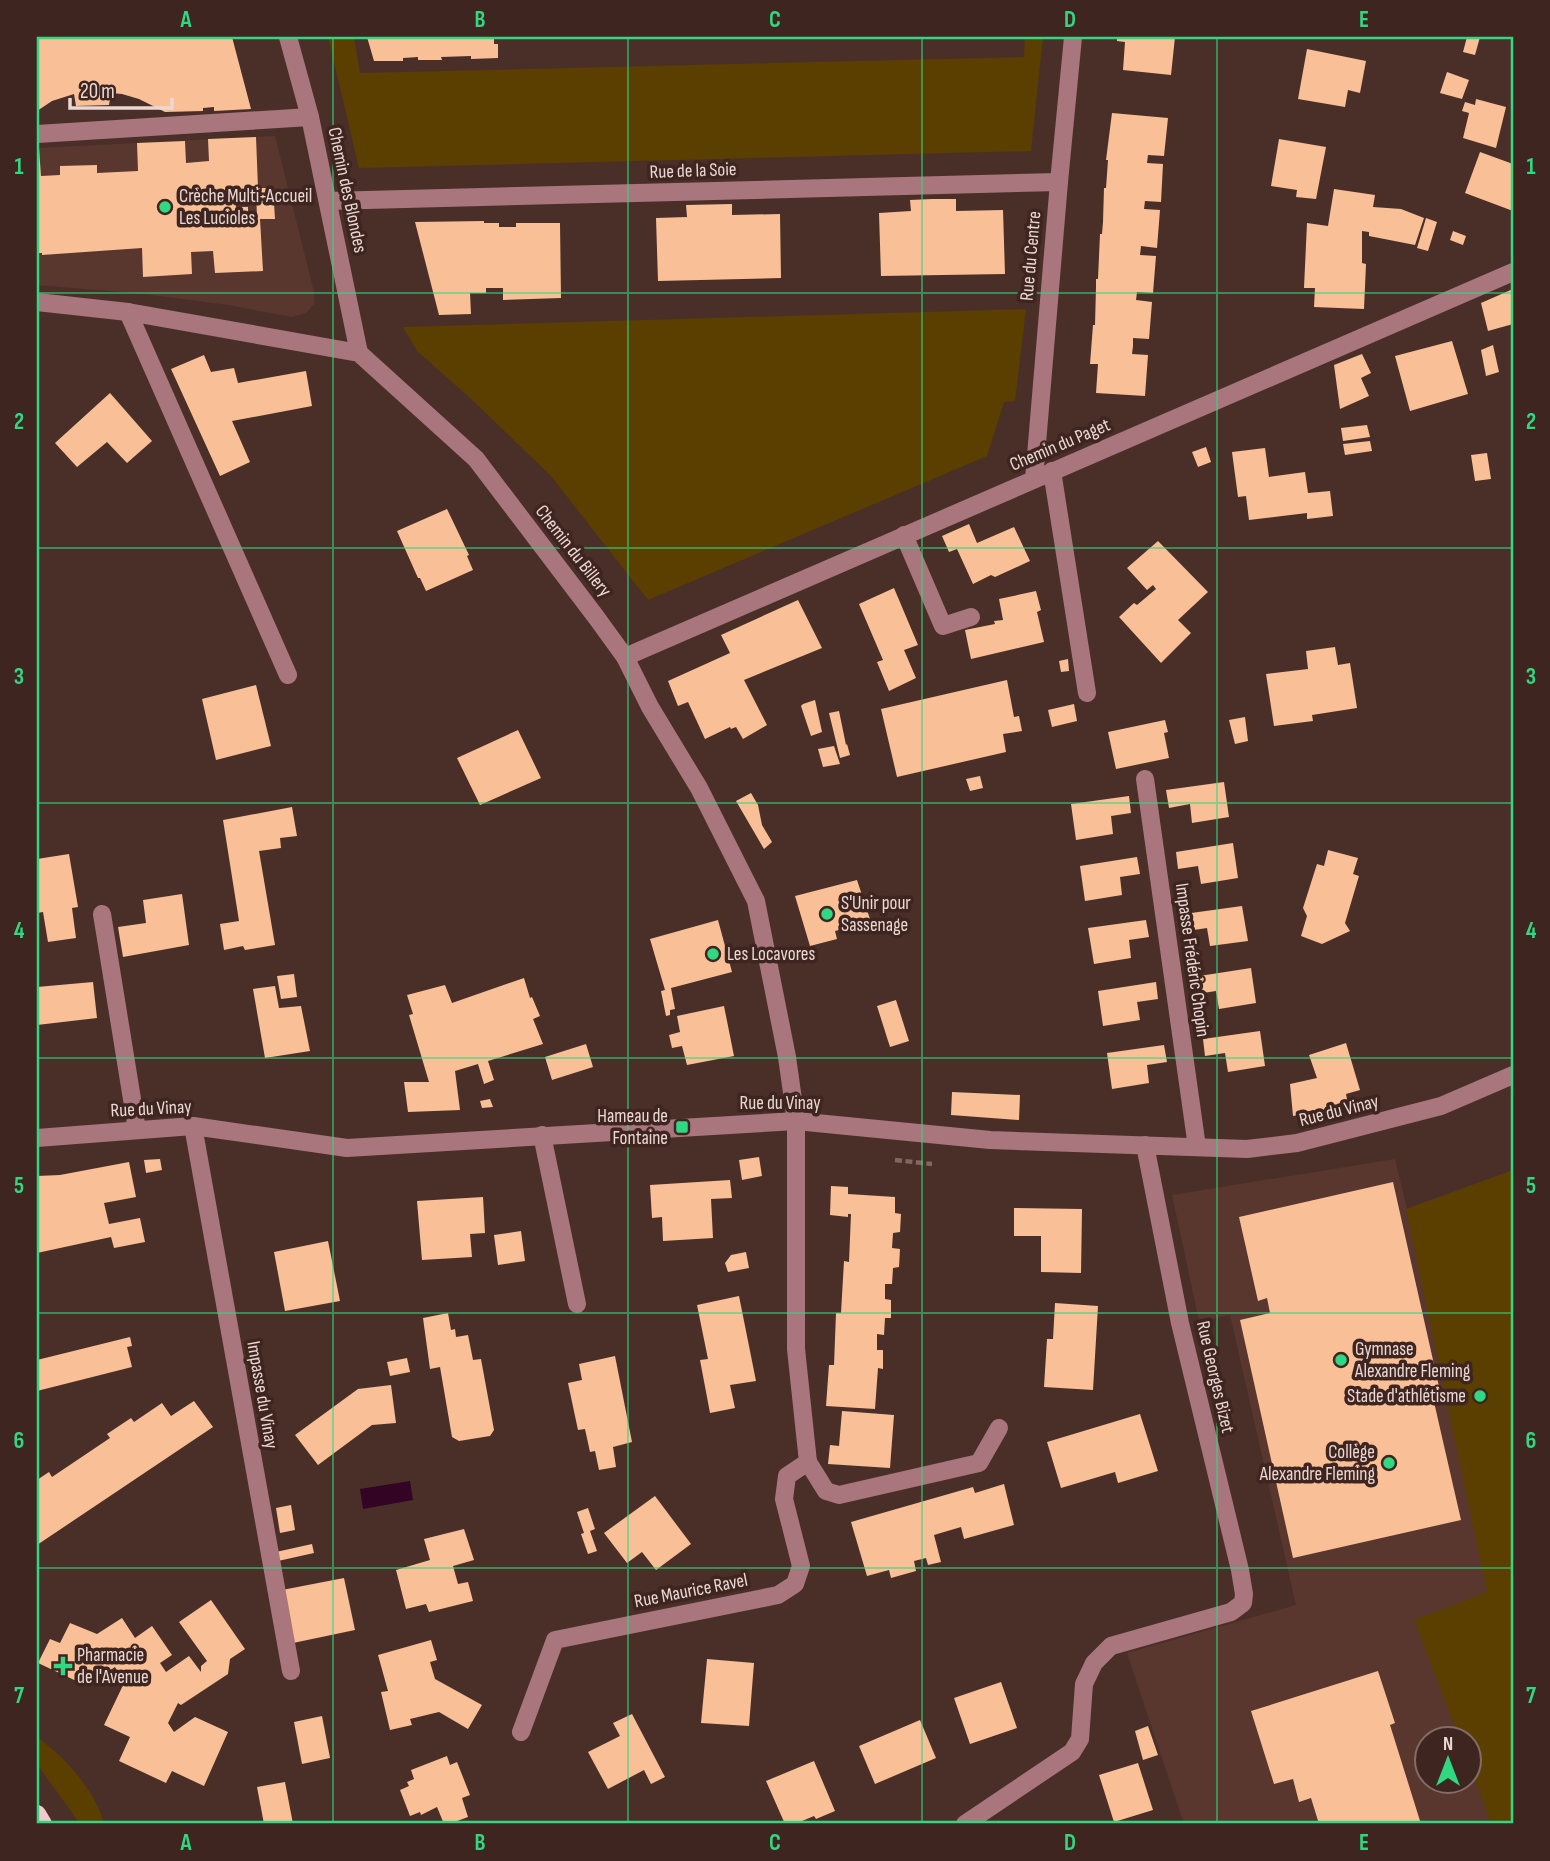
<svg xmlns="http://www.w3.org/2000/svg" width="1550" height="1861" font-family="'Sofia Sans Condensed',sans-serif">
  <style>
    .built { fill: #59362e; fill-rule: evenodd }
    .green { fill: #5a3f00 }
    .water { fill: #330424 }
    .building { fill: #f9c097; fill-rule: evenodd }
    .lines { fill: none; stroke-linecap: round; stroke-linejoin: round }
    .path { stroke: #806862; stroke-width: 4.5; stroke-dasharray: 7 3.5; stroke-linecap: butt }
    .minor { stroke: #a9767e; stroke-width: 18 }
    .major { stroke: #f3c9ce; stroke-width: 18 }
    .grid { fill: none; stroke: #31d882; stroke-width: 2; stroke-opacity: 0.55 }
    .poi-dot { fill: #31d882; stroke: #3f251f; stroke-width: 2.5 }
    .labels { text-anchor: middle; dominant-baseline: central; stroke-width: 7; stroke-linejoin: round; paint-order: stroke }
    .street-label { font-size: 19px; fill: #ebd8d4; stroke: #3f251f }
    .poi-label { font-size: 19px; fill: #ebd8d4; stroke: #3f251f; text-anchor: start }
    .neatline { fill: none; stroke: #31d882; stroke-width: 2.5 }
    .grid-label { font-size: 23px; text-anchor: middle; font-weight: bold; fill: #31d882 }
  </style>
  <rect width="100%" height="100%" fill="#4a2f29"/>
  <g class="built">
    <polygon points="275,136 314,292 314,304 306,313 292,317 228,305 144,294 37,285 37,148"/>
    <path d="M1395,1159L1407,1209L1513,1170V1824H1184L1127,1653L1296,1605L1230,1315L1199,1321L1172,1195ZM1428,1738H1470V1780H1428Z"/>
  </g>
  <g class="green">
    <polygon points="328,37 354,37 360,73 1024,57 1025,37 1043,37 1031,151 359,168"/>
    <polygon points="1026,309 1015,401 1004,402 987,456 648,600 551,476 468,396 417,351 403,327"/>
    <polygon points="1513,1170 1513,1824 1491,1824 1470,1766 1470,1738 1459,1738 1414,1620 1487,1592 1406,1209"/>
    <path d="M37,1737C65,1757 95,1790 104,1824H80L37,1764Z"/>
  </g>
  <polygon class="water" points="410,1481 413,1500 363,1509 360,1489"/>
  <g class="building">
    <polygon points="37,37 232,37 251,109 214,111 214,107 203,108 203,111 165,112 139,99 122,94 111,93 109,105 76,106 74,94 52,101 37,111"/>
    <polygon points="367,37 494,37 494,44 498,44 498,58 471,59 471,56 441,57 442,60 418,60 418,57 403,58 403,61 374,61"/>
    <polygon points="1117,37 1175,37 1171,75 1123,70 1125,42 1117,41"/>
    <polygon points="1467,37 1480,37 1475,55 1463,52"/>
    <polygon points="1307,49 1366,61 1360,93 1348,90 1345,107 1298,99"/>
    <polygon points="1447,72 1469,80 1462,99 1440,93"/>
    <polygon points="1476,99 1506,107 1496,148 1463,138 1469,113 1462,111 1465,102 1475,105"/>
    <polygon points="1112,113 1168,118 1164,156 1148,155 1147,163 1163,164 1161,202 1145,201 1144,209 1160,210 1157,248 1141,246 1140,255 1156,256 1153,293 1137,292 1136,300 1152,302 1149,339 1133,338 1133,346 1132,354 1148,355 1145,396 1096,393 1098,364 1090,364 1093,325 1095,325 1096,287 1096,279 1098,279 1100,234 1102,234 1103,222 1104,188 1106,188 1108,160 1106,160"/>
    <path d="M256,137L258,188H273L275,219H260L263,271L215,273L213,251L191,252L192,274L143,277L142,248L42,255V253H37V148H39L41,176L60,175V166L97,165V173L138,171L137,143L185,141L186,163L209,161L208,139ZM241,190H256L257,218H248V207H236V199H242Z"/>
    <polygon points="1279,139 1326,147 1316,199 1296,197 1297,190 1271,186"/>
    <polygon points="1480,152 1513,164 1513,211 1465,193"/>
    <polygon points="1334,189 1375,195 1373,207 1401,209 1424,218 1415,245 1369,236 1369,232 1362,231 1362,263 1366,264 1364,309 1314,307 1315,288 1304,288 1307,223 1328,226"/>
    <polygon points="932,199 956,199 956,211 1003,210 1005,274 881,276 879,213 911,211 910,200"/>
    <polygon points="732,204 732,215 780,214 781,278 658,281 656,218 687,217 686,205"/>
    <polygon points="1426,218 1437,222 1428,251 1417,248"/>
    <polygon points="484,221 484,223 499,223 499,227 516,227 516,223 560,223 561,298 503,300 503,288 486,288 486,293 470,293 471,314 439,315 415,222"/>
    <polygon points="1453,231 1466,236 1463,245 1450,240"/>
    <polygon points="1513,289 1513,324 1488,331 1481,303"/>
    <polygon points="1452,341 1468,394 1410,411 1395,356"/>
    <polygon points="1493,345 1499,372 1486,376 1481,350"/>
    <polygon points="1362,354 1371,373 1361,378 1369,396 1340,409 1334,365"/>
    <polygon points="204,355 211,372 234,368 238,383 306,371 312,406 232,421 250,462 220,476 171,369"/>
    <polygon points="110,393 152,441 127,463 107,442 77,467 55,443"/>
    <polygon points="1367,425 1370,437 1343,441 1341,428"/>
    <polygon points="1370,441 1372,451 1345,455 1343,444"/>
    <polygon points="1206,447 1211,462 1198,467 1192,452"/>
    <polygon points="1265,448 1269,477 1305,472 1308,493 1330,491 1333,516 1307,519 1307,513 1249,520 1246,496 1238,497 1232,452"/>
    <polygon points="1487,453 1491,479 1475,481 1471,455"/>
    <polygon points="447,509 469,555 467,556 473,570 426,591 420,578 418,578 397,531"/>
    <polygon points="969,524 977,543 1014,527 1030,561 995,577 991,575 973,584 957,549 949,552 942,536"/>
    <polygon points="1158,541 1208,592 1178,620 1191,633 1161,663 1119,617 1134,603 1137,605 1156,589 1153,585 1147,590 1127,568"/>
    <polygon points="894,588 918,645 904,650 916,678 889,691 877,662 883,660 859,604"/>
    <polygon points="1036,591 1041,610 1037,612 1044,642 971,659 965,630 995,624 994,621 1003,620 999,599"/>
    <polygon points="798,600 822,648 744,680 767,725 743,739 736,727 731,729 730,727 705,739 688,702 678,706 668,681 730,653 721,635"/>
    <polygon points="1335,647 1338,665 1350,663 1357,708 1312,715 1313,721 1274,726 1266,674 1308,669 1306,651"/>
    <polygon points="1068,659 1069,671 1061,672 1059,661"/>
    <polygon points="1007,680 1014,717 1019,716 1022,731 1003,734 1006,752 897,777 881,709"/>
    <polygon points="256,685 271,746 216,760 202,699"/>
    <polygon points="815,700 822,732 811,736 801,706 803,704"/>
    <polygon points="1074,704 1077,721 1052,727 1048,710"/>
    <polygon points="839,711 846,745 847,744 850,755 840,758 829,713"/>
    <polygon points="1245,717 1248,741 1235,744 1229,720"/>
    <polygon points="1165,720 1168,732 1164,733 1169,758 1116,769 1108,732"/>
    <polygon points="518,730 541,778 480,805 457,758"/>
    <polygon points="834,746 840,764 823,767 818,749"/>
    <polygon points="980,776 983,788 970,791 966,779"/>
    <polygon points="1224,782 1229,817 1192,823 1190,804 1169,808 1166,790"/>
    <polygon points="751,793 758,805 762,825 772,842 764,849 736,801"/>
    <polygon points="1129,796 1131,813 1111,816 1113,834 1076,840 1071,804"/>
    <polygon points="292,807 297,836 280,838 281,848 259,851 275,945 245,950 243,946 224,950 220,924 239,921 223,820"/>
    <polygon points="1233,843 1238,878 1201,884 1198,866 1178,869 1176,852"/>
    <polygon points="1328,850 1358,858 1353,874 1359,876 1345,923 1350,931 1322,944 1301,936 1307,916 1303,908 1317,864 1324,866"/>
    <polygon points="69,854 78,907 72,908 76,938 48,942 43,912 37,913 37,859"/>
    <polygon points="1137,857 1140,874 1120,877 1122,895 1085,901 1080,866"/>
    <polygon points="857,880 871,922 835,931 837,939 810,946 795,896"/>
    <polygon points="182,894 189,945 123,957 118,927 146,923 143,900"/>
    <polygon points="1242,906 1248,941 1210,946 1207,928 1187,931 1184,914"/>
    <polygon points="718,920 732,972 671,988 675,1009 670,1010 670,1015 666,1016 661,991 665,990 650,939"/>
    <polygon points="1146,920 1149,937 1129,940 1131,958 1094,964 1088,928"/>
    <polygon points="1251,968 1256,1003 1219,1009 1216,991 1196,994 1193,977"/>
    <polygon points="294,974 297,997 281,999 277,976"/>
    <polygon points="524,978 530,998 532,997 540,1016 533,1019 543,1044 488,1061 494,1080 484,1084 478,1064 455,1071 460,1110 408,1112 404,1082 429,1082 409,1015 413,1014 407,995 445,985 452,1003"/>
    <polygon points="93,982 97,1018 37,1025 37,987"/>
    <polygon points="1156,982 1158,999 1137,1002 1140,1020 1103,1026 1098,991"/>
    <polygon points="275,986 279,1008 301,1006 310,1051 265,1058 253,989"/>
    <polygon points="896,1000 909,1041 890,1047 877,1006"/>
    <polygon points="724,1006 734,1056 687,1065 682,1046 672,1048 669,1035 680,1032 677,1016"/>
    <polygon points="1260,1031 1265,1066 1228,1072 1225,1053 1205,1056 1203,1039"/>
    <polygon points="1346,1043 1360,1090 1346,1094 1348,1105 1293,1116 1290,1084 1317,1078 1309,1055"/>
    <polygon points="586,1044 593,1067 552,1080 545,1057"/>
    <polygon points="1164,1045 1167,1062 1147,1065 1149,1083 1112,1089 1107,1053"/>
    <polygon points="952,1092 1020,1095 1019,1120 951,1115"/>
    <polygon points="490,1099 493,1107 482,1108 480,1101"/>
    <polygon points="759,1157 762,1176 742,1180 739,1160"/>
    <polygon points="160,1159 162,1170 146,1173 144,1160"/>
    <polygon points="129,1162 136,1197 104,1203 109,1224 140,1218 145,1242 114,1248 111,1237 37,1253 37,1176 60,1175"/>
    <polygon points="730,1180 732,1198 711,1199 713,1238 663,1241 662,1217 652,1218 650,1185"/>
    <polygon points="1393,1182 1442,1400 1434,1402 1461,1520 1293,1558 1240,1320 1270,1313 1267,1298 1258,1301 1239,1217"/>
    <polygon points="831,1186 848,1187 848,1194 895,1197 895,1213 901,1214 900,1232 893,1233 892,1248 900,1249 899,1267 893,1268 892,1284 885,1284 885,1299 891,1300 891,1318 885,1318 884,1335 877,1334 877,1350 883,1350 883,1369 878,1368 875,1409 826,1406 829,1365 834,1365 836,1313 841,1313 844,1261 849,1262 851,1214 848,1214 848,1217 830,1215"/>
    <polygon points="483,1197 485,1233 470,1234 472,1257 422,1260 417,1201"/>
    <polygon points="1014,1208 1082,1209 1081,1273 1041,1272 1041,1236 1014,1236"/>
    <polygon points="521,1231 525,1261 498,1265 494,1235"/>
    <polygon points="328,1241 340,1301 285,1311 274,1252"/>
    <polygon points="746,1252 749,1268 728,1272 725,1263 731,1255"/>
    <polygon points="739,1296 756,1381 730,1385 735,1408 710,1413 700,1360 708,1359 697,1305"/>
    <polygon points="1055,1303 1098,1306 1093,1390 1044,1387 1047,1339 1053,1339"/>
    <polygon points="448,1313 451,1330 455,1329 456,1337 468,1335 473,1360 481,1359 494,1430 490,1436 459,1441 452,1437 440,1367 430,1369 423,1318"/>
    <polygon points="130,1337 132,1346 127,1347 132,1367 37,1391 37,1360"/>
    <polygon points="615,1356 632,1442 613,1447 616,1467 599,1470 595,1451 590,1452 585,1429 578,1430 568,1383 582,1380 579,1364"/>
    <polygon points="407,1358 410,1372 390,1376 387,1362"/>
    <polygon points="391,1385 396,1423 372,1425 318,1465 295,1435 358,1389"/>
    <polygon points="194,1401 213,1427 37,1545 37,1480 49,1472 52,1477 110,1438 107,1434 131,1418 134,1422 162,1403 171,1416"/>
    <polygon points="842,1411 894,1415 890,1468 828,1464 830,1445 839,1446"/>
    <polygon points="1140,1414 1158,1471 1118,1483 1115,1472 1061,1488 1047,1442"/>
    <polygon points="1004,1484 1014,1525 964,1539 961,1527 934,1535 941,1562 928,1565 926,1558 914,1561 916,1571 891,1578 889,1570 867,1576 851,1522 973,1487 975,1493"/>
    <polygon points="655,1496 691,1544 656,1570 642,1552 627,1563 604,1533"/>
    <polygon points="291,1505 295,1530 280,1533 276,1508"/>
    <polygon points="588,1508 595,1529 590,1531 597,1551 588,1554 581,1534 584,1533 577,1512"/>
    <polygon points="464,1529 474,1560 453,1566 458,1584 468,1582 473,1601 429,1612 426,1604 406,1609 396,1570 430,1560 424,1539"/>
    <polygon points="312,1544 314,1553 278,1561 276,1552"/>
    <polygon points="344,1578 355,1630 293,1643 282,1590"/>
    <polygon points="211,1600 245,1649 230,1659 228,1674 181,1705 178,1703 168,1723 174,1732 195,1717 228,1732 204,1786 172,1771 166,1783 119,1761 130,1737 104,1725 126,1679 120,1676 115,1667 87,1686 38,1663 50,1639 60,1643 70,1623 97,1634 122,1618 135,1638 152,1626 172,1655 160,1663 166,1672 189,1656 201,1672 201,1666 207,1661 179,1622"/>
    <polygon points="431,1640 437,1660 430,1662 435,1679 482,1705 468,1729 439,1712 410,1719 412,1725 390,1730 381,1692 388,1691 378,1655"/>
    <polygon points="707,1659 754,1663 749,1726 701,1723"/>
    <polygon points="1378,1671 1395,1723 1390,1725 1421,1824 1319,1824 1311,1798 1299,1802 1293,1779 1274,1784 1251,1711"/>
    <polygon points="1001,1682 1017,1728 970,1744 954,1698"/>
    <polygon points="632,1714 665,1777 651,1784 644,1770 608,1789 588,1752 620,1736 613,1723"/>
    <polygon points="322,1716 330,1758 302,1764 294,1722"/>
    <polygon points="920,1720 936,1758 875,1784 859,1746"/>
    <polygon points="1148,1726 1158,1755 1143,1760 1135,1731"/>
    <polygon points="447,1756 450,1765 457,1762 470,1795 462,1798 468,1817 449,1824 444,1824 437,1807 421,1815 420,1812 410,1816 400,1790 409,1786 407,1782 414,1779 411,1770"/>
    <polygon points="814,1761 835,1811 816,1819 814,1816 795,1824 785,1824 766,1781"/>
    <polygon points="1138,1763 1153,1810 1114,1822 1099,1775"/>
    <polygon points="285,1782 293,1824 264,1824 257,1787"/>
  </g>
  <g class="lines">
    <polyline class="path" points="895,1160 932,1164"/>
    <g class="minor">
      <polyline points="288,37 310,117 359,353"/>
      <polyline points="37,134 310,117"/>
      <polyline points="328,201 1059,182"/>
      <polyline points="37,302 128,312 359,353 476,459 596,617 625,657 650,707 699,788 756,901 787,1057 796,1121 796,1349 808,1462 787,1476 784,1499 801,1566 795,1584 778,1595 555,1640 521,1732"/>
      <polyline points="128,312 288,675"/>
      <polyline points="1052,471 1087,693"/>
      <polyline points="1034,479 1059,182 1073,37"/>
      <polyline points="904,535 943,626 971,617"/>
      <polyline points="625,657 1513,272"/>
      <polyline points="1145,779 1197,1147"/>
      <polyline points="102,914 137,1130"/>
      <polyline points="193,1126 291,1671"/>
      <polyline points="542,1135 577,1304"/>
      <polyline points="37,1138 193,1126 347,1148 796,1121 990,1140 1247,1149 1297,1143 1441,1106 1513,1075"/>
      <polyline points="808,1462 826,1491 839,1495 979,1463 999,1428"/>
      <polyline points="965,1824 1072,1752 1080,1739 1084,1684 1094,1663 1111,1646 1231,1612 1243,1603 1244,1594 1240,1570 1180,1323 1145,1145"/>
    </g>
    <polyline class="major" points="37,1814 43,1824"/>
  </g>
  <path class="grid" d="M333,37V1824M628,37V1824M922,37V1824M1217,37V1824M37,293H1513M37,548H1513M37,803H1513M37,1058H1513M37,1313H1513M37,1568H1513"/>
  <g class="poi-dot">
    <circle cx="165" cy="207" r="7"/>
    <circle cx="827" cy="914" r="7"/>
    <circle cx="713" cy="954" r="7"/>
    <rect x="675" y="1120" width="14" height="14" rx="3.5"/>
    <circle cx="1341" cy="1360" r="7"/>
    <circle cx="1480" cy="1396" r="7"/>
    <circle cx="1389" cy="1463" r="7"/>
    <path d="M59.5 1655.5h7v7h7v7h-7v7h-7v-7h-7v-7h7z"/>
  </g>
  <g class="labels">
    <g class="street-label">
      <text transform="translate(693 171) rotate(-2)">Rue de la Soie</text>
      <text transform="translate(347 190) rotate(78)">Chemin des Blondes</text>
      <text transform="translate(1031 256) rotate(-85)">Rue du Centre</text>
      <text transform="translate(1060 445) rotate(-23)">Chemin du Paget</text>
      <text transform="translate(573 551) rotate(52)">Chemin du Billery</text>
      <text transform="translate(1192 960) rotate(82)">Impasse Frédéric Chopin</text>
      <text x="780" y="1103">Rue du Vinay</text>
      <text transform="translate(151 1109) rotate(-3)">Rue du Vinay</text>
      <text transform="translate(1339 1111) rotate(-14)">Rue du Vinay</text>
      <text transform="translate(1215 1377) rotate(77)">Rue Georges Bizet</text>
      <text transform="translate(262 1395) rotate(80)">Impasse du Vinay</text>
      <text transform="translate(691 1591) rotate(-11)">Rue Maurice Ravel</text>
    </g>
    <g class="poi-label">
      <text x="179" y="196">Crèche Multi-Accueil<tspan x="179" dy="22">Les Lucioles</tspan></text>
      <text x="841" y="903">S'Unir pour<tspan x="841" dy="22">Sassenage</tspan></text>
      <text x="727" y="954">Les Locavores</text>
      <text x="668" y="1116" text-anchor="end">Hameau de<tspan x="668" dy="22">Fontaine</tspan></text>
      <text x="1355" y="1349">Gymnase<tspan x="1355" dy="22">Alexandre Fleming</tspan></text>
      <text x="1466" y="1396" text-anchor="end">Stade d'athlétisme</text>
      <text x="1375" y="1452" text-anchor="end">Collège<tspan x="1375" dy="22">Alexandre Fleming</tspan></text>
      <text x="77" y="1655">Pharmacie<tspan x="77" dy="22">de l'Avenue</tspan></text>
    </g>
  </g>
  <rect width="1550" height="1861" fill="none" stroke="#3f251f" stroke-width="77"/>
  <g transform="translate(1448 1760)"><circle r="33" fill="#3f251f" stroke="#846d67" stroke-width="2"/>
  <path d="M0-5L12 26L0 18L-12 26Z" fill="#31d882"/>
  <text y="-10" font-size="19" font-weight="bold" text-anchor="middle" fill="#ebd8d4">N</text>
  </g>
  <path d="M70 98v10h102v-10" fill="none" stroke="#ebd8d4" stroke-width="3.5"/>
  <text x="80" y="98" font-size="21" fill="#ebd8d4" stroke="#3f251f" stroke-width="5" paint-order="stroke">20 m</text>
  <rect x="38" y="38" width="1474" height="1784" class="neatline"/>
  <g class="grid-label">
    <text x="186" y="27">A</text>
    <text x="480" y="27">B</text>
    <text x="775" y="27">C</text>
    <text x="1070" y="27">D</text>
    <text x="1364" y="27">E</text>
    <text x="19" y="174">1</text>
    <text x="1531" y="174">1</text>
    <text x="19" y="429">2</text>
    <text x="1531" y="429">2</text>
    <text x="19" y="684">3</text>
    <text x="1531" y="684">3</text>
    <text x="19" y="938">4</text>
    <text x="1531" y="938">4</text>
    <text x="19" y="1193">5</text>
    <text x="1531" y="1193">5</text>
    <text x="19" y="1448">6</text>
    <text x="1531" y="1448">6</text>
    <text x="19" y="1703">7</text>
    <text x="1531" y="1703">7</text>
    <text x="186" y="1850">A</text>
    <text x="480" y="1850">B</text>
    <text x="775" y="1850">C</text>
    <text x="1070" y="1850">D</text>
    <text x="1364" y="1850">E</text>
  </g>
</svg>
